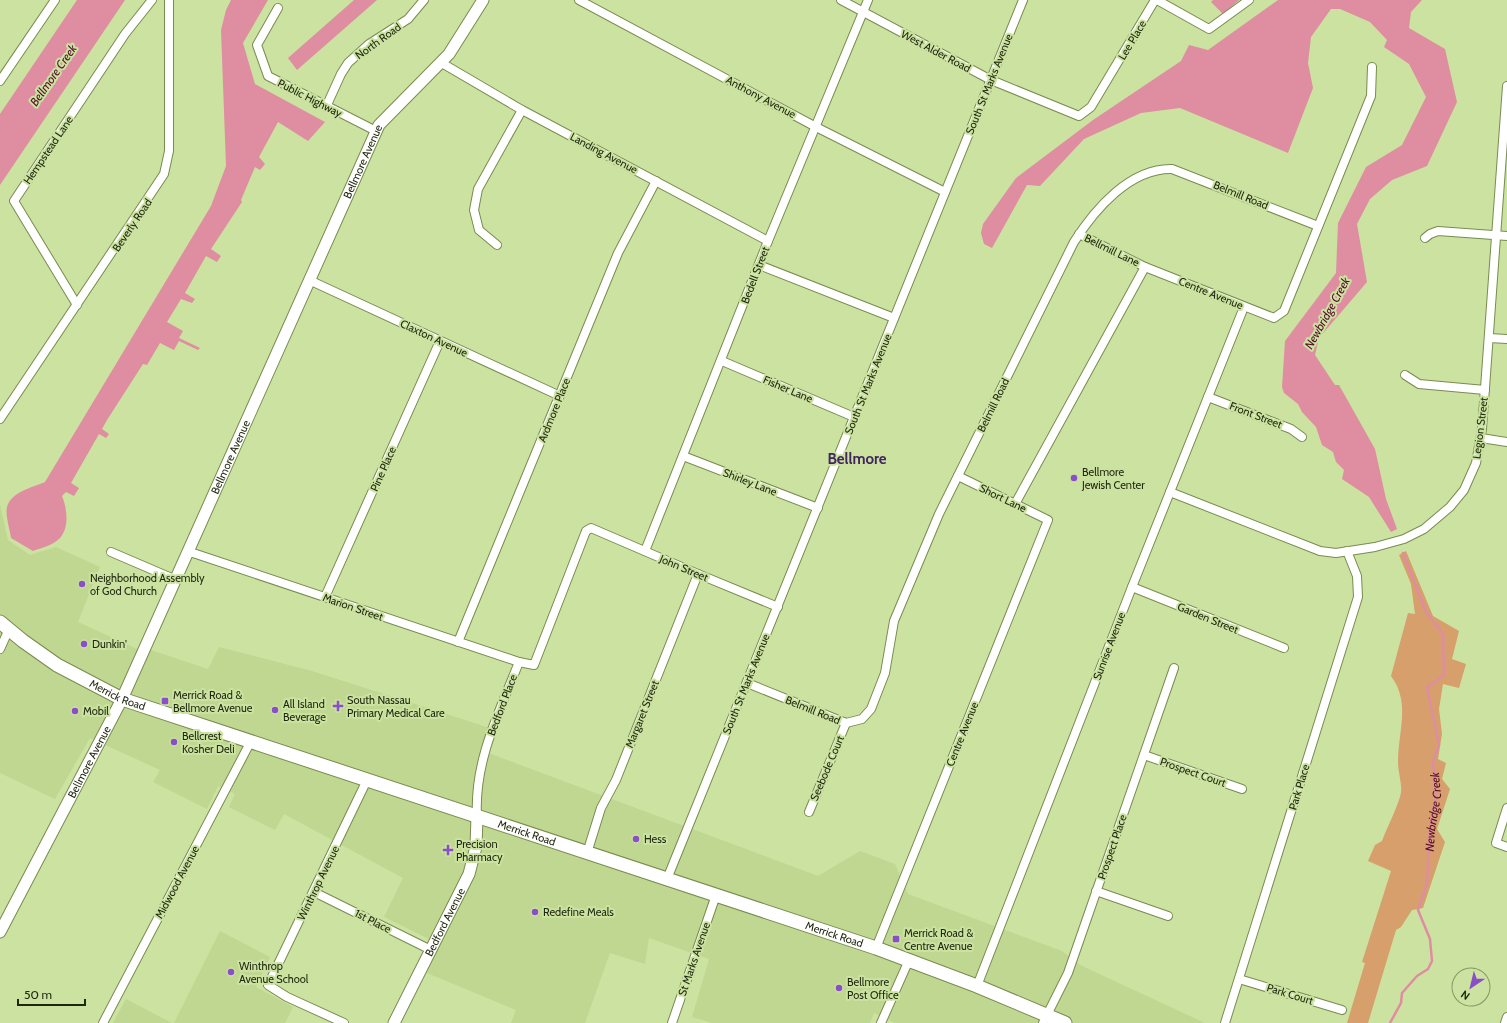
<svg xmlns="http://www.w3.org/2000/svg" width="1507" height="1023" font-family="Cabin,sans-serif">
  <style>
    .built { fill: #bfd790 }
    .green { fill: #d69f6c }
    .water { fill: #df8da1 }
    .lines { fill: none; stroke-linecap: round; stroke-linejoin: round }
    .stream { stroke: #df8da1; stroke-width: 2.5 }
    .street-casing { stroke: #788c4f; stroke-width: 10 }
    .secondary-casing { stroke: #788c4f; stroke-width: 13 }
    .primary-casing { stroke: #788c4f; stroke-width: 15 }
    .street { stroke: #fff; stroke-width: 8 }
    .secondary { stroke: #fff; stroke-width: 11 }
    .primary { stroke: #fff; stroke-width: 13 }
    .poi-dot { fill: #8a4fc6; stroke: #cbe2a1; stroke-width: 1.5 }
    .labels { text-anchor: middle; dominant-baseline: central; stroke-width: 4; stroke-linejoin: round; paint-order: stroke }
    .street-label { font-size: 11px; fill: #1e260d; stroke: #cbe2a1 }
    .poi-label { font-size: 11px; fill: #1e260d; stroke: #cbe2a1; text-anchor: start }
    .water-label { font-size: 12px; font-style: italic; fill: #570f29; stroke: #cbe2a1 }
    .district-label { font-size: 15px; font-weight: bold; fill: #41255e; stroke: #cbe2a1 }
  </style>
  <rect width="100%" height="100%" fill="#cbe2a1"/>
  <g class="built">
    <polygon points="0,505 8,540 30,555 56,547 100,567 78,622 144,652 145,648 208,669 219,647 312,671 490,728 483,751 818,876 860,851 895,864 908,894 1062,951 1080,965 1205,1023 895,1023 874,1013 870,1023 712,1023 692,1017 709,959 649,938 645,964 610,953 585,1023 511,1023 516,1010 427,973 433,941 384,917 403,878 284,814 275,830 229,807 235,794 218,786 207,809 153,782 160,770 90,738 55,799 0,773"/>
    <polygon points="220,931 270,957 256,987 293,1007 285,1023 174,1023"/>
    <polygon points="126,999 172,1023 113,1023"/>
  </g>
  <path class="green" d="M1406,551L1433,616L1459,631L1452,659L1466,664L1459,688L1443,684L1439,709L1442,734L1438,759L1446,763L1442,779L1450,789L1437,829L1445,842L1423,908L1412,910L1401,927L1396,930L1368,1023H1347L1365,963L1362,962L1391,871L1368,861L1375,845L1382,841C1386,830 1400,802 1401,792C1402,784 1398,771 1398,762C1398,731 1411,703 1391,676L1408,613L1415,614L1411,584L1399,555Z"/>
  <g class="water">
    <polygon points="77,0 125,0 0,185 0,114"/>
    <path d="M231,0H268L243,43L255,84L325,122L308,141L278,122L259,157L265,164L260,170L255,167L241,200L242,202L211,249L221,256L217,262L206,256L185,293L195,299L192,303L181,299L167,322L183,331L179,338L200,348L198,350L179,341L174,350L160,343L147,365L143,364L107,420L102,429L109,434L106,438L99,434L71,483L79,488L74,496L66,492L62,496C67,508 70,528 59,539C53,545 41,548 33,551L11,538C10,530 5,515 7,507C11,492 33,487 45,482L211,206L226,166L221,30L226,10Z"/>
    <polygon points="354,0 377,0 297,70 288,58"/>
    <polygon points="1213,0 1239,0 1223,14 1211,2"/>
    <polygon points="1278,0 1422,0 1411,12 1409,28 1445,49 1457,102 1427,166 1392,180 1370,199 1357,224 1367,282 1319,338 1315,355 1335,385 1339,385 1375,449 1386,499 1397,529 1391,532 1369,497 1342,479 1344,470 1336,462 1333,452 1322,445 1316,427 1302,412 1298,404 1284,393 1282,387 1285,341 1336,273 1338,223 1366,167 1402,145 1426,97 1409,64 1384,47 1387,40 1370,22 1340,9 1331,9 1311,37 1308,63 1313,88 1288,153 1180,108 1141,113 1084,139 1040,186 1027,185 992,248 984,244 981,233 983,224 1016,178 1093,120 1181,61 1189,45 1208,50"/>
  </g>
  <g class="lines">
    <path class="stream" id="s1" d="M1390,1023L1401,1003L1402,993L1417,976L1428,969L1432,961L1430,939L1418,910L1427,884L1430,831L1436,795L1433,762L1439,745L1427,687L1444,675L1443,634L1426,612L1403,553"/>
    <defs>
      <g id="street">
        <polyline points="579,0 816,127 945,192"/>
        <polyline points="841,0 991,80 1079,116 1091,107 1155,0"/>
        <polyline points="1157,0 1209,29 1249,0"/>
        <polyline points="278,8 257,45 268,76 376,131"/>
        <polyline points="440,62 522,110 768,241"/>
        <polyline points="0,81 55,0"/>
        <polyline points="326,107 341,74 348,63 369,44 408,19 424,0"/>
        <polyline points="1079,234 1145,267 1274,318 1284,311 1371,96 1372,67"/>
        <polyline points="1425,238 1430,234 1438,231 1507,236"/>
        <polyline points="497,245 479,230 474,210 478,189 522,110"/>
        <polyline points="759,265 894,318"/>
        <polyline points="309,280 560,396"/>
        <polyline points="77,305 14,201 125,34 152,0"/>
        <polyline points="1489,338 1507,339"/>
        <polyline points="722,361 854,417"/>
        <polyline points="1405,375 1419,384 1485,390"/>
        <polyline points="1208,397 1291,429 1302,437"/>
        <polyline points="0,419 164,174 169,151 169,0"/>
        <polyline points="1481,438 1507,442"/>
        <polyline points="683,456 818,508"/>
        <polyline points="1170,492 1320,551 1336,553 1375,547 1404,539 1424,529 1450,507 1464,490 1476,463 1482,429 1507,86"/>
        <polyline points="1015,504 1145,267"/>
        <polyline points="187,551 519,662 534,665 586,531 591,528 698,574 778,607"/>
        <polyline points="645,551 768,241 868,0"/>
        <polyline points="111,552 174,579"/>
        <polyline points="1132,587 1284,648"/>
        <polyline points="325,597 440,341"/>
        <polyline points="458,642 618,253 656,181"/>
        <polyline points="0,649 9,629"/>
        <path d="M747,683L846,723L862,719L871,709L885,673L894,621L939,514L1074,242C1095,209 1130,168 1172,169L1318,226"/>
        <polyline points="1144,755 1242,789"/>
        <polyline points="1507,808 1496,843 1507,847"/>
        <polyline points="809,812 846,723"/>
        <path d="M477,816C474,761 499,713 519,662"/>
        <polyline points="587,853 601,808 616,780 698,574"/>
        <polyline points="667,879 1023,0"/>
        <polyline points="1096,891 1168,916"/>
        <polyline points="314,892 431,950"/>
        <polyline points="876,948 1048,520 958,476"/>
        <polyline points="1239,979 1342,1010"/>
        <polyline points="977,986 1132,587 1244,307"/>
        <polyline points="103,1023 251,741"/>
        <polyline points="344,1023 287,997 268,985 367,780"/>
        <polyline points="672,1023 716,895"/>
        <polyline points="881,1023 909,960"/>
        <polyline points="1043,1023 1068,973 1174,668"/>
        <polyline points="1225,1023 1358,597 1357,576 1347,551"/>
        <polyline points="1505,1023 1507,1017"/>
      </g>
      <g id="secondary">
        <path id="s2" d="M0,932L122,699L379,125L449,54L483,0"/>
        <path id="s3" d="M394,1023L469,874L476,847L477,816"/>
      </g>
      <g id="primary">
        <path id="s4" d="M0,622L23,641L57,665L122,699L876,948L977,986L1065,1023"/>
      </g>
    </defs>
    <use href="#street" class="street-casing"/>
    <use href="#secondary" class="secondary-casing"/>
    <use href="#primary" class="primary-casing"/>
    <use href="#street" class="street"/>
    <use href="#secondary" class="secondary"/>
    <use href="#primary" class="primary"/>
  </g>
  <g class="poi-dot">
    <circle cx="1074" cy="478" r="4"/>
    <circle cx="82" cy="584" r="4"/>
    <circle cx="84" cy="644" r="4"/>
    <rect x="161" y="697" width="8" height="8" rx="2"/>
    <path d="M336 700h4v4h4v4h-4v4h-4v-4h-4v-4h4z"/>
    <circle cx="275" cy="710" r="4"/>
    <circle cx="75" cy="711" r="4"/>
    <circle cx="174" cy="742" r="4"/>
    <circle cx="636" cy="839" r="4"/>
    <path d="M446 844h4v4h4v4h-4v4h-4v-4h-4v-4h4z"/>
    <circle cx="535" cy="912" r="4"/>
    <rect x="892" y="935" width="8" height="8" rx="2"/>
    <circle cx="231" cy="972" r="4"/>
    <circle cx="839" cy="988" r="4"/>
  </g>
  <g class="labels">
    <g class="street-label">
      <text transform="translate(1132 40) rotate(-59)">Lee Place</text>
      <text transform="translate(378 41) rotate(-36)">North Road</text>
      <text transform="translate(936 51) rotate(28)">West Alder Road</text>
      <text transform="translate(989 84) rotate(-68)">South St Marks Avenue</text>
      <text transform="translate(761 97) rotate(28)">Anthony Avenue</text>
      <text transform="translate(310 98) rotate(27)">Public Highway</text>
      <text transform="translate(48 150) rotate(-56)">Hempstead Lane</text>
      <text transform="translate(604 153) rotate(28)">Landing Avenue</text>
      <text stroke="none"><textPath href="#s2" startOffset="852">Bellmore Avenue</textPath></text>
      <text transform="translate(1241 195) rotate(22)">Belmill Road</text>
      <text transform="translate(132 225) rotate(-56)">Beverly Road</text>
      <text transform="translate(1112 250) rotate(26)">Bellmill Lane</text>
      <text transform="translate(755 275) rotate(-69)">Bedell Street</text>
      <text transform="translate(1211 293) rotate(22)">Centre Avenue</text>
      <text transform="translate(434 338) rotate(25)">Claxton Avenue</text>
      <text transform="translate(868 384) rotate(-68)">South St Marks Avenue</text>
      <text transform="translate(788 389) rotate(23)">Fisher Lane</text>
      <text transform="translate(993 405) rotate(-64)">Belmill Road</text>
      <text transform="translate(554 410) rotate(-68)">Ardmore Place</text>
      <text transform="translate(1256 415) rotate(21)">Front Street</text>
      <text transform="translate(1480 428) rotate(-83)">Legion Street</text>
      <text stroke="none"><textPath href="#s2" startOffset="528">Bellmore Avenue</textPath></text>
      <text transform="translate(383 469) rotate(-66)">Pine Place</text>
      <text transform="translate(750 482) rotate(21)">Shirley Lane</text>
      <text transform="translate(1003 498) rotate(26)">Short Lane</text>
      <text transform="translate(684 568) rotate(23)">John Street</text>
      <text transform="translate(353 607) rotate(19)">Marion Street</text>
      <text transform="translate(1208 618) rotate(22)">Garden Street</text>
      <text transform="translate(1109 646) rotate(-69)">Sunrise Avenue</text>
      <text transform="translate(746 684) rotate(-68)">South St Marks Avenue</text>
      <text stroke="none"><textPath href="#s4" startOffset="139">Merrick Road</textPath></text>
      <text transform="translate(502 705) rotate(-69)">Bedford Place</text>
      <text transform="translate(813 710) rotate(22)">Belmill Road</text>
      <text transform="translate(642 714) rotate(-68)">Margaret Street</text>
      <text transform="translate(962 734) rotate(-68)">Centre Avenue</text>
      <text stroke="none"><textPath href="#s2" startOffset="192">Bellmore Avenue</textPath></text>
      <text transform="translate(827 768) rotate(-67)">Seebode Court</text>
      <text transform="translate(1193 772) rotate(19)">Prospect Court</text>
      <text transform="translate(1299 787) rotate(-73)">Park Place</text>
      <text stroke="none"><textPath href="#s4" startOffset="571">Merrick Road</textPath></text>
      <text transform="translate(1112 847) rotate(-71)">Prospect Place</text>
      <text transform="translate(177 882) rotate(-62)">Midwood Avenue</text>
      <text transform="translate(318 883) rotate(-64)">Winthrop Avenue</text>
      <text transform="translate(373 921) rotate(27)">1st Place</text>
      <text stroke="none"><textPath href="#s3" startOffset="113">Bedford Avenue</textPath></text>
      <text stroke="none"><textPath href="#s4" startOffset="895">Merrick Road</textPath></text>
      <text transform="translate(694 959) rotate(-71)">St Marks Avenue</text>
      <text transform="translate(1290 994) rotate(17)">Park Court</text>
    </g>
    <g class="poi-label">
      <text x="1082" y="472">Bellmore<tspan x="1082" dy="13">Jewish Center</tspan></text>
      <text x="90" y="578">Neighborhood Assembly<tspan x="90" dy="13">of God Church</tspan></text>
      <text x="92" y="644">Dunkin'</text>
      <text x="173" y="695">Merrick Road &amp;<tspan x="173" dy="13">Bellmore Avenue</tspan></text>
      <text x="347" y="700">South Nassau<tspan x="347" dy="13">Primary Medical Care</tspan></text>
      <text x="283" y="704">All Island<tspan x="283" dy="13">Beverage</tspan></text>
      <text x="83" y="711">Mobil</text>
      <text x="182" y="736">Bellcrest<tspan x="182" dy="13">Kosher Deli</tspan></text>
      <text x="644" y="839">Hess</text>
      <text x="456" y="844">Precision<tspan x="456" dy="13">Pharmacy</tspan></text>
      <text x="543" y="912">Redefine Meals</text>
      <text x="904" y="933">Merrick Road &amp;<tspan x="904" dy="13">Centre Avenue</tspan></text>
      <text x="239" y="966">Winthrop<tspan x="239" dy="13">Avenue School</tspan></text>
      <text x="847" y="982">Bellmore<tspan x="847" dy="13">Post Office</tspan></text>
    </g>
    <g class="water-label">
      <text transform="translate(53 75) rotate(-55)">Bellmore Creek</text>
      <text transform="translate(1327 313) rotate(-61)">Newbridge Creek</text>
      <text stroke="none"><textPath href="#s1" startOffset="231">Newbridge Creek</textPath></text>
    </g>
    <g class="district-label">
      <text x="857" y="459">Bellmore</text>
    </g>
  </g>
  <g transform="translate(1471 987) rotate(215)"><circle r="19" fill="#cbe2a1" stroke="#869766"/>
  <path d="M0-3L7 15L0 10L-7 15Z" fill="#8a4fc6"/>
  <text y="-6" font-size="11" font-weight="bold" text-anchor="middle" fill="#1e260d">N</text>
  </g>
  <path d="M18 999v6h67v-6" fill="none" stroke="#1e260d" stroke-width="2"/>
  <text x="24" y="999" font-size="12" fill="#1e260d" stroke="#cbe2a1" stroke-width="3" paint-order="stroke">50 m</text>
</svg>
